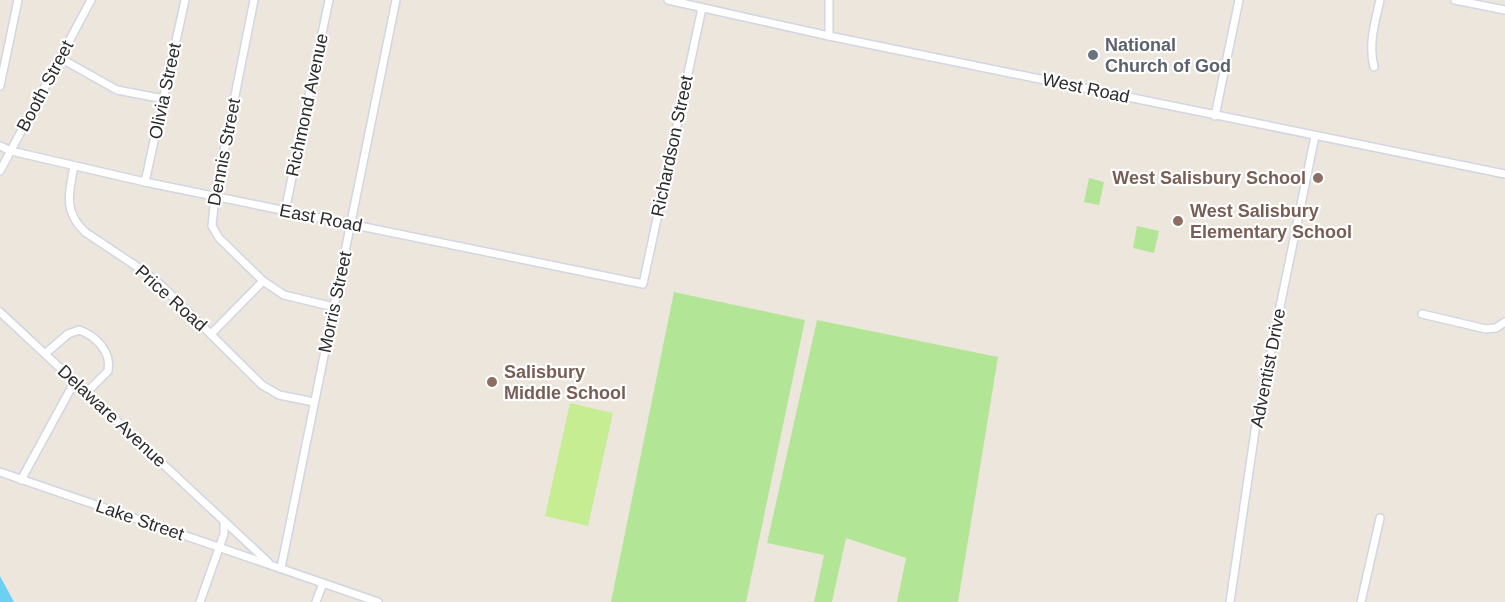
<svg xmlns="http://www.w3.org/2000/svg" width="1505" height="602" font-family="Helvetica,sans-serif">
  <style>
    .green { fill: #b3e597 }
    .pitch { fill: #c7ed92 }
    .water { fill: #6cd0f2 }
    .lines { fill: none; stroke-linecap: round; stroke-linejoin: round }
    .minor-casing { stroke: #d1d5e4; stroke-width: 10 }
    .minor { stroke: #fff; stroke-width: 7 }
    .worship-dot { fill: #6b7280; stroke: #fff; stroke-width: 2 }
    .education-dot { fill: #8d6e63; stroke: #fff; stroke-width: 2 }
    .labels { text-anchor: middle; dominant-baseline: central; stroke-width: 4.5; stroke-linejoin: round; paint-order: stroke }
    .worship-label { font-size: 18px; font-weight: bold; fill: #5b616d; stroke: #fff; text-anchor: start }
    .street-label { font-size: 18px; fill: #2b2b2b; stroke: #fff }
    .education-label { font-size: 18px; font-weight: bold; fill: #785e54; stroke: #fff; text-anchor: start }
  </style>
  <rect width="100%" height="100%" fill="#ede6dc"/>
  <g class="green">
    <polygon points="1089,178 1104,182 1099,205 1084,202"/>
    <polygon points="1137,226 1159,231 1154,253 1133,248"/>
    <polygon points="674,292 805,320 746,602 611,602"/>
    <polygon points="817,320 998,357 958,602 897,602 906,558 846,538 832,602 814,602 824,555 767,543"/>
  </g>
  <polygon class="pitch" points="570,403 613,413 588,526 545,516"/>
  <polygon class="water" points="0,576 14,602 0,602"/>
  <g class="lines">
    <defs>
      <g id="minor">
        <polyline points="254,0 215,196 212,226 219,238 263,281 284,295 334,307"/>
        <polyline points="668,0 829,36 1505,174"/>
        <polyline points="1455,0 1505,10"/>
        <polyline points="829,36 829,0"/>
        <polyline points="60,58 117,90 164,99"/>
        <path d="M1374,67C1368,45 1375,22 1380,0"/>
        <polyline points="0,86 18,0"/>
        <polyline points="1215,116 1239,0"/>
        <polyline points="0,146 11,151 145,182 643,284 702,8"/>
        <path d="M74,166C69,193 63,211 85,232L142,270L161,285L262,385L279,395L314,402"/>
        <polyline points="0,171 91,0"/>
        <polyline points="145,182 185,0"/>
        <polyline points="285,211 329,0"/>
        <polyline points="0,312 268,562"/>
        <polyline points="1422,314 1486,329 1496,328 1505,322"/>
        <polyline points="211,334 263,281"/>
        <path d="M46,353L68,334L79,330C96,336 112,352 108,371L87,392"/>
        <polyline points="0,472 378,602"/>
        <polyline points="21,480 75,381"/>
        <polyline points="281,568 396,0"/>
        <polyline points="200,602 224,534 224,521"/>
        <polyline points="316,602 323,583"/>
        <polyline points="1230,602 1256,424 1315,136"/>
        <polyline points="1361,602 1380,518"/>
      </g>
    </defs>
    <use href="#minor" class="minor-casing"/>
    <use href="#minor" class="minor"/>
  </g>
  <circle class="worship-dot" cx="1093" cy="55" r="6"/>
  <g class="education-dot">
    <circle cx="1318" cy="178" r="6"/>
    <circle cx="1178" cy="221" r="6"/>
    <circle cx="492" cy="382" r="6"/>
  </g>
  <g class="labels">
    <g class="worship-label">
      <text x="1105" y="45">National<tspan x="1105" dy="21">Church of God</tspan></text>
    </g>
    <g class="street-label">
      <text transform="translate(45 86) rotate(-62)">Booth Street</text>
      <text transform="translate(1086 88) rotate(12)">West Road</text>
      <text transform="translate(165 91) rotate(-78)">Olivia Street</text>
      <text transform="translate(307 105) rotate(-78)">Richmond Avenue</text>
      <text transform="translate(672 146) rotate(-78)">Richardson Street</text>
      <text transform="translate(224 152) rotate(-79)">Dennis Street</text>
      <text transform="translate(321 218) rotate(11)">East Road</text>
      <text transform="translate(171 298) rotate(42)">Price Road</text>
      <text transform="translate(335 302) rotate(-78)">Morris Street</text>
      <text transform="translate(1268 368) rotate(-79)">Adventist Drive</text>
      <text transform="translate(112 416) rotate(43)">Delaware Avenue</text>
      <text transform="translate(140 520) rotate(19)">Lake Street</text>
    </g>
    <g class="education-label">
      <text x="1306" y="178" text-anchor="end">West Salisbury School</text>
      <text x="1190" y="211">West Salisbury<tspan x="1190" dy="21">Elementary School</tspan></text>
      <text x="504" y="372">Salisbury<tspan x="504" dy="21">Middle School</tspan></text>
    </g>
  </g>
</svg>
